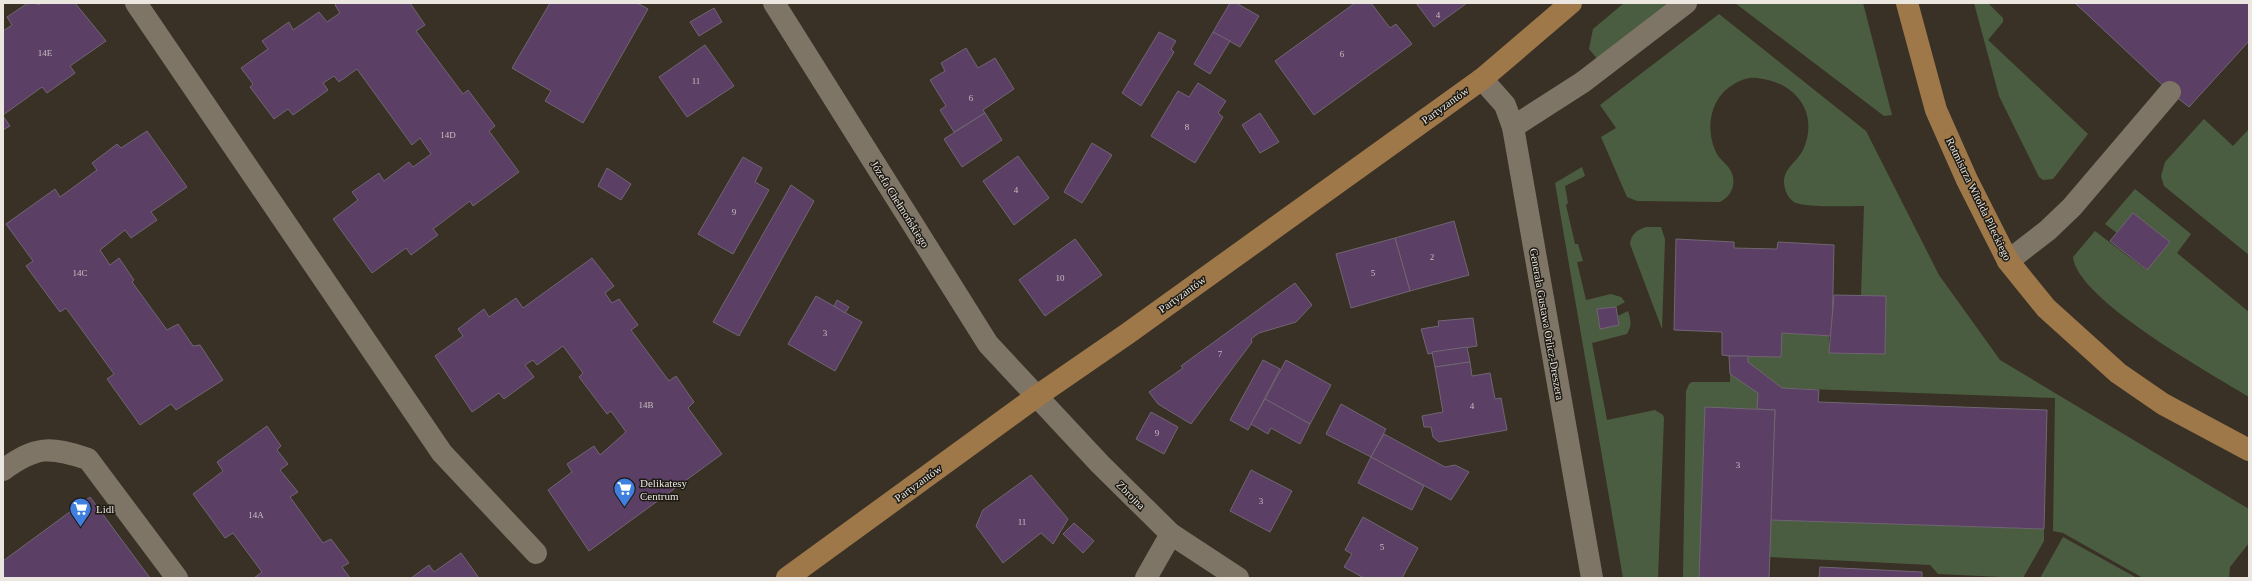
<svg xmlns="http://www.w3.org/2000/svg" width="2252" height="581" font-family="Georgia,serif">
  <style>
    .green { fill: #4b5d40 }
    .building { fill: #5b3f64; stroke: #706673 }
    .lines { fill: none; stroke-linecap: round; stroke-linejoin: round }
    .minor { stroke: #7e7567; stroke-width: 22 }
    .major { stroke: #9f784a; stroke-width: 22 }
    .labels { text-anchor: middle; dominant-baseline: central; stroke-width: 3; stroke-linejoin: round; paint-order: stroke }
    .number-label { font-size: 9px; fill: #c7bcc0 }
    .street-label { font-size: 11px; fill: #ebe6df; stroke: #1d1a14 }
    .poi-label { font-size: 11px; fill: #ebe6df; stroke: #1d1a14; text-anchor: start }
  </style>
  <rect width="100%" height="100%" fill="#393125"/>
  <g class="green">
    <polygon points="1624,3 1672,3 1599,61 1589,49 1593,29"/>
    <polygon points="1735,3 1863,3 1892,115 1884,116"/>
    <polygon points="1974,3 1988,3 2003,18 2003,22 1988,40 2088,134 2053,179 2043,180 2039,177 1999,96"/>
    <path d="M1719,14L1866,131L1939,275L2000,360L2249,509V543L2230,567L2229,578H2143L2063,533L2053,531L2055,398L1782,388L1748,362V356L1781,357L1782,333L1829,336V353L1885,354L1886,296H1861L1864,206C1850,206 1805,208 1794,202C1786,197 1782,184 1785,175C1789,165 1798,160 1803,150C1820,112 1795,82 1757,78C1749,77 1741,80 1734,84C1711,97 1705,126 1715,150C1719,161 1731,165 1733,177C1735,189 1729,197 1720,202L1637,201L1627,197L1601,137L1616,128L1600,105Z"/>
    <polygon points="2204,119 2233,146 2249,129 2249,255 2164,186 2161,176 2165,162"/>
    <path d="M1582,167L1585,176L1565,186L1568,203L1566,205L1575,244H1578L1583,261L1577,262L1586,300L1611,294L1621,297L1625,302L1616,307L1597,309L1600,328L1619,325L1618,316L1628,311C1631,320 1632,325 1627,334L1592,343L1607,420L1655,410L1663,415L1664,418L1658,578H1623L1555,183Z"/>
    <path d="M2135,189L2191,234L2177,253L2249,312V397C2212,374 2077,300 2073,257L2095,231L2146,270L2170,242L2133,213L2117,233L2105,224Z"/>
    <path d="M1646,227H1661L1665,239L1662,329L1630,244C1631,234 1637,230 1646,227Z"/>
    <polygon points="1730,374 1758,393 1757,409 1705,408 1699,578 1683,578 1686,391 1689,384 1692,382 1730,382"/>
    <polygon points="1770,520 2044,529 2044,541 2023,578 1938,574 1930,565 1769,557"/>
    <polygon points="2063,537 2137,578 2040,578"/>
  </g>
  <g class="building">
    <polygon points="28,3 37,3 38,5 41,3 75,3 106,41 70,66 75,73 47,93 42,87 3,115 3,31 12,25 7,17"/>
    <polygon points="337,3 410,3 425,25 416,31 463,94 468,90 495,126 489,131 519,172 473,206 470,201 433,229 438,235 411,255 406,248 372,273 333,219 358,200 352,192 379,173 384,181 409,162 413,167 431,154 420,138 412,145 357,69 339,82 334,76 323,83 328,90 293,115 288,109 274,119 250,87 253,84 241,68 268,49 262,41 289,22 293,30 319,12 327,22 340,13 335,5"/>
    <polygon points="550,3 637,3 648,9 583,123 545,101 551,91 512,68"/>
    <polygon points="1230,3 1236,3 1259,16 1240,47 1213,32"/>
    <polygon points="1355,3 1371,3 1390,28 1396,24 1412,44 1314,115 1275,61"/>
    <polygon points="1416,3 1467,3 1434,27"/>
    <polygon points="2075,3 2249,3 2249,41 2189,107 2170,92"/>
    <polygon points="714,8 722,22 699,36 690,22"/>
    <polygon points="1159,32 1176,41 1171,49 1174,52 1141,106 1122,93"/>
    <polygon points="1213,32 1230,41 1210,74 1194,64"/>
    <polygon points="705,45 734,86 687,117 659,77"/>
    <polygon points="966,48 978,68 995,58 1014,89 983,110 985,113 954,132 940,110 946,106 930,80 945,71 941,63"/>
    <polygon points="1198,83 1226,101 1218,113 1223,117 1195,163 1151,136 1178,91 1189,97"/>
    <polygon points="985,113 1002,140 962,167 944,139"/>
    <polygon points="1260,113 1279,142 1260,153 1242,125"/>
    <polygon points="3,116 10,126 3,130"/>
    <polygon points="147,131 187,187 151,212 157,220 131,238 125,230 100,250 110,265 119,258 134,280 132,282 167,330 178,324 193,346 200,345 223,380 176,410 171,404 140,425 107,379 114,374 66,308 60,312 26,266 33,261 6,224 55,189 60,197 97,170 92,163 117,144 121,148"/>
    <polygon points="1092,143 1112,155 1082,203 1064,192"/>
    <polygon points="1018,156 1049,198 1014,225 983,181"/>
    <polygon points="743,157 762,168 755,182 769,190 733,254 698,234"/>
    <polygon points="607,168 631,184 621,200 598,186"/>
    <polygon points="791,185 814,201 739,336 713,322"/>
    <polygon points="2133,213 2170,242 2147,270 2110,241"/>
    <polygon points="1454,221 1469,275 1410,291 1395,238"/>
    <polygon points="1395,238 1410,291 1351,308 1336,254"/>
    <polygon points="1075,239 1102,275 1045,316 1019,280"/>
    <polygon points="1676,239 1734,242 1734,248 1777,249 1778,242 1834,245 1832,336 1782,333 1781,357 1729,356 1722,355 1722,332 1674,330"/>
    <polygon points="592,258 614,286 605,293 612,303 619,299 638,325 631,330 669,381 676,376 694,402 688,408 722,454 589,551 548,490 572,472 567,464 594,446 600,455 626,432 611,411 607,414 579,377 583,373 563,346 537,365 533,360 525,365 534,377 504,399 499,393 472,412 435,356 463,336 458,329 484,309 489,317 516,298 523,308"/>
    <polygon points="1295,283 1312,305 1296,322 1259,333 1251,339 1252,342 1191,424 1158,404 1149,392 1183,368 1181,366"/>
    <polygon points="1834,295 1886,296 1885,354 1829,353"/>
    <polygon points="816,296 862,322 835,371 788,344"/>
    <polygon points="837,300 849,307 845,313 834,306"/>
    <polygon points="1616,307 1619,325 1600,329 1597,309"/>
    <polygon points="1473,318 1477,346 1428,354 1421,329 1439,326 1438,321"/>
    <polygon points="1467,347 1470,362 1435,367 1432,352"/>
    <polygon points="1729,356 1748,356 1748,362 1782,388 1819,390 1818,402 2047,410 2044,529 1770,520 1775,410 1757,409 1758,393 1730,374"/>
    <polygon points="1263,360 1280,369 1248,430 1230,420"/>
    <polygon points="1286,360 1331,385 1310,424 1265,399"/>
    <polygon points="1470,362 1472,376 1490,373 1495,399 1501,398 1507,430 1439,442 1433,437 1431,427 1424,427 1422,416 1443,412 1435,367"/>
    <polygon points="1265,399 1310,424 1300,444 1271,428 1268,434 1251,424"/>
    <polygon points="1341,404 1386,429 1371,457 1326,434"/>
    <polygon points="1705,407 1775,410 1769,578 1699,578"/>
    <polygon points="1151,412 1178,427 1164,454 1136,439"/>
    <polygon points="267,426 281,446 277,450 288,464 280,470 298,492 290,497 323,543 331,539 349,563 342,567 350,578 254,578 262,572 233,533 225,538 193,494 223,471 217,462"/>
    <polygon points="1384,434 1445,467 1455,465 1469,472 1451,500 1371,457"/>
    <polygon points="1371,457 1424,486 1412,510 1358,483"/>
    <polygon points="1251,470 1292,491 1270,532 1230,511"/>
    <polygon points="1031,475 1068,519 1053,544 1041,533 1003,563 976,526 983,510"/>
    <polygon points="90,497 150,578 3,578 3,561"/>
    <polygon points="1363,517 1418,548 1402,578 1364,578 1344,567 1352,554 1345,550"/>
    <polygon points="1074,523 1094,541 1083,553 1063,534"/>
    <polygon points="461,553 479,578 411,578 429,565 434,572"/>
    <polygon points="1820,567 1922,572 1922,578 1819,578"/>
  </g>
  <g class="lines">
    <g class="minor">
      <polyline points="136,3 442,453 536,553"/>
      <polyline points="774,3 988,344 1100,464 1171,534 1238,578"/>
      <polyline points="1482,79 1505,105 1513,127 1592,578"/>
      <polyline points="1513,127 1583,82 1686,3"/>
      <polyline points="2008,261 2048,230 2072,207 2170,92"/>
      <path d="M3,470C36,446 49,446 88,459L177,578"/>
      <polyline points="1146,578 1171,534"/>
    </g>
    <g class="major">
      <polyline points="1907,3 1936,110 1967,180 2008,261 2046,308 2118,373 2163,404 2249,450"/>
      <polyline points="787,578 1037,396 1127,334 1482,79 1571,3"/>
    </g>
  </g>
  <defs>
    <symbol id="supermarket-pin" viewBox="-11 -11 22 30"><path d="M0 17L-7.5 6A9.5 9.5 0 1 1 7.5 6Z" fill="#3f7fe0" stroke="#1d1a14"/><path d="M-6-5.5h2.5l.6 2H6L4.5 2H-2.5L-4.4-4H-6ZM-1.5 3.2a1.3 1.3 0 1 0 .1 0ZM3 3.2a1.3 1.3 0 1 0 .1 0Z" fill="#fff"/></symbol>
  </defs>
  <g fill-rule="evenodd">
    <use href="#supermarket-pin" x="612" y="476" width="25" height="34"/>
    <use href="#supermarket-pin" x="68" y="496" width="25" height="34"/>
  </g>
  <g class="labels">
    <g class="number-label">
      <text x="1438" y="15">4</text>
      <text x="45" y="53">14E</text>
      <text x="1342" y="54">6</text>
      <text x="696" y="81">11</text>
      <text x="971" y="98">6</text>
      <text x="1187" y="127">8</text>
      <text x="448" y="135">14D</text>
      <text x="1016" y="190">4</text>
      <text x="734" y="212">9</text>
      <text x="1432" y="257">2</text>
      <text x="80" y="273">14C</text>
      <text x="1373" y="273">5</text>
      <text x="1060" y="278">10</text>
      <text x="825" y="333">3</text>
      <text x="1220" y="354">7</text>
      <text x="646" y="405">14B</text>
      <text x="1472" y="406">4</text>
      <text x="1157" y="433">9</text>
      <text x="1738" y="465">3</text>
      <text x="1261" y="501">3</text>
      <text x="256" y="515">14A</text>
      <text x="1022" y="522">11</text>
      <text x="1382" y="547">5</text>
    </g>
    <g class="street-label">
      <text transform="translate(1445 105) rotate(-36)">Partyzantów</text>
      <text transform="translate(1979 199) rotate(64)">Rotmistrza Witolda Pileckiego</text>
      <text transform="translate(900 204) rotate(58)">Józefa Chełmońskiego</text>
      <text transform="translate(1182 294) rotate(-36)">Partyzantów</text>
      <text transform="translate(1547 324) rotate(80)">Generała Gustawa Orlicz-Dreszera</text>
      <text transform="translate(918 483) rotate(-36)">Partyzantów</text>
      <text transform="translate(1131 495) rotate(45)">Zbrojna</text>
    </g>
    <g class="poi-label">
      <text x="640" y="483">Delikatesy<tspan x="640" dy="13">Centrum</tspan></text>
      <text x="96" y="509">Lidl</text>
    </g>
  </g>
  <rect width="2252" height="581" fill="none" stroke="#ebe6df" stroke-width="8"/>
</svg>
